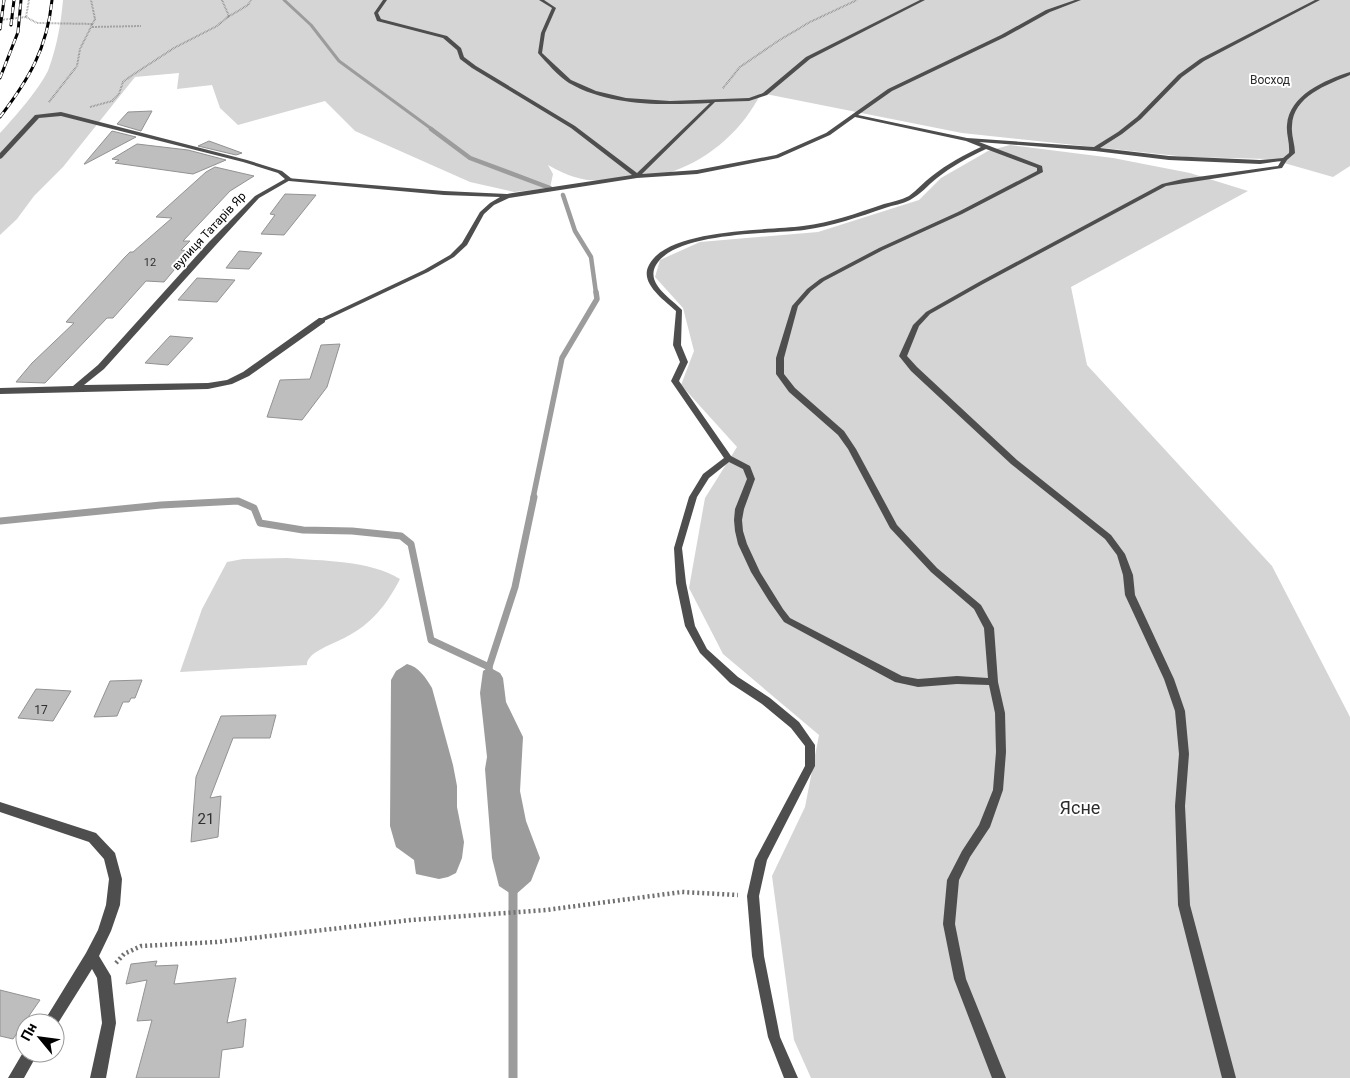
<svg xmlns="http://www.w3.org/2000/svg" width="1350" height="1078" font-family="Roboto,sans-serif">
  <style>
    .green { fill: #d5d5d5 }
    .water { fill: #9c9c9c }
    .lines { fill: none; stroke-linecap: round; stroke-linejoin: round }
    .stream-far4 { stroke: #9c9c9c; stroke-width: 3 }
    .stream-far3 { stroke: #9c9c9c; stroke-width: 4.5 }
    .stream-far2 { stroke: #9c9c9c; stroke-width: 5.5 }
    .stream-far1 { stroke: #9c9c9c; stroke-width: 7 }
    .stream { stroke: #9c9c9c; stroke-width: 9 }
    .building { fill: #bebebe; stroke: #929292 }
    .path-far1 { stroke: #707070; stroke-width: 2; stroke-dasharray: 0.5 1; stroke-linecap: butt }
    .path { stroke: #707070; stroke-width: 4.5; stroke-dasharray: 2 3; stroke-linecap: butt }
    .service { fill: #4e4e4e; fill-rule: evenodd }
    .minor { fill: #4e4e4e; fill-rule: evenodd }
    .rail-casing { stroke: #000; stroke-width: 3 }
    .rail { stroke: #fff; stroke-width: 2; stroke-dasharray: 6; stroke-linecap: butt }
    .labels { text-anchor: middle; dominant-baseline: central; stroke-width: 4; stroke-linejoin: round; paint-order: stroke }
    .far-number-label { font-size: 11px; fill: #303030 }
    .far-park-label { font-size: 12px; fill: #2c2c2c; stroke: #fff }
    .far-street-label { font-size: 12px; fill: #000; stroke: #fff }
    .number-label { font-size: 12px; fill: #303030 }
    .near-number-label { font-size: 15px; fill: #303030 }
    .near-park-label { font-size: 18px; fill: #2c2c2c; stroke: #fff }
  </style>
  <rect width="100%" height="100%" fill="#fff"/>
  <g class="green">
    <path d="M63,0H1350V166L1333,177L1270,159L1187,157L962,133L761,93C744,128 711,158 674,171C662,176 645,175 632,177C596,182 581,184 548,165L553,174L550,188L514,192L470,182L355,131L325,101L238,125L220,108L212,85L177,89L179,73L135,77L63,167L34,196L17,219L0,235V133C13,119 43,85 49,68C57,46 61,23 63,0Z"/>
    <polygon points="1010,145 1113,158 1190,173 1248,191 1071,287 1087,365 1272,566 1350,717 1350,1078 811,1078 794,1040 772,876 805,807 819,735 723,654 689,588 705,498 737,447 681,385 694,351 683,308 655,277 660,260 700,242 818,232 919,200 941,178 988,151"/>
    <path d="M287,558C321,561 370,560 400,579C387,604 372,624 346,637C336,643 306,652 307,665L180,672L202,609L227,562L243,559Z"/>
  </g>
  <g class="water">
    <path d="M407,664C419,667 426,678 432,688L453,765L457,786V807L464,842L462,858L456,873L448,877L439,879L416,874L414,860L396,847L390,826L391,680L396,671Z"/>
    <polygon points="489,667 500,673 503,678 506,702 523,737 520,791 526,821 540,858 531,881 514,896 499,886 492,858 485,769 487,757 480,693 483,671"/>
  </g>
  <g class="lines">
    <polyline class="stream-far4" points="284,0 311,25 339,61 433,130"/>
    <g class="stream-far3">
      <polyline points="431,129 470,158 550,188"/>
      <polyline points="563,195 575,231 591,257 596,293"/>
    </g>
    <polyline class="stream-far2" points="533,498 562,358 597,299 596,292"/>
    <g class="stream-far1">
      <polyline points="0,521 161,505 238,501 254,508 260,523 303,530 352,531 401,536 411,544 431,640 489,667"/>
      <polyline points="490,675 489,667 515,587 534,497"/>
    </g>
    <polyline class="stream" points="513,889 513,1078"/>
  </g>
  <g class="building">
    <polygon points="152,111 141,131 117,124 128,112"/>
    <polygon points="112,131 136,137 85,164 84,164"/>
    <polygon points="209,141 242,153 236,155 198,146"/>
    <polygon points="137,144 188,150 226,160 193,174 115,163 119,160 112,159"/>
    <polygon points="215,167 254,176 230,191 183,241 190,241 181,250 190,251 164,282 146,281 113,318 107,318 45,383 16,382 32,363 74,323 66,322 125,257 130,252 133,252 172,218 156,217 206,172"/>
    <polygon points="285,194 316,195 284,235 261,234 275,215 270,214"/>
    <polygon points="239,251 262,253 249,269 226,268"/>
    <polygon points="197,278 235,280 217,302 178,300"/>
    <polygon points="170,336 193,338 168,365 145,363"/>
    <polygon points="340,344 327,387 302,420 267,417 280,380 310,379 321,345"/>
    <polygon points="142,680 135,698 131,698 129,702 123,702 117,716 94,717 110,681"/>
    <polygon points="36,689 71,691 53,721 18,718"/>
    <polygon points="276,715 270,738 233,738 210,798 221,796 218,837 191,842 196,777 221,716"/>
    <polygon points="157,961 155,966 178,965 174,984 236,978 227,1023 246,1019 243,1047 222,1050 219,1078 136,1078 152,1020 137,1021 147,980 126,984 131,964"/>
    <polygon points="0,990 40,1000 13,1039 0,1036"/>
  </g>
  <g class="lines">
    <g class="path-far1">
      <polyline points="26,17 29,0"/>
      <polyline points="228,17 248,5 251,0"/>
      <polyline points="0,20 26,17 37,23 93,24"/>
      <polyline points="92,27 141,26"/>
      <polyline points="723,88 740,67 778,41 810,22 857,0"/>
      <polyline points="49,102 77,66 80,49 95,19 91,0"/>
      <polyline points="90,107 112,101 119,94 123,82 131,76 174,48 217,26 229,16 222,0"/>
    </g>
    <polyline class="path" points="116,963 124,954 141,946 217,942 411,920 546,910 682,892 738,895"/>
    <path class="service" d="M383,0H387L378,13L381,19L447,36L461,48L464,57L476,66L575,126L637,173L710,103C663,105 611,107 569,83C559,77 546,62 538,53L541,33L552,8L539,0H544L556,8L545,33L542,53L571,80L596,91L626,98L670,101L749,98L763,93L806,57L920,0H925L810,59L767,95L749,101L715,102L642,174L697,170L776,155L826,133L888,89L1001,35L1046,10L1075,0H1081L1050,12L1005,37L892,91L858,115L967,138L1094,147L1118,132L1137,117L1178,75L1200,59L1315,0H1320L1204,61L1182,77L1141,119L1122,134L1100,148L1169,156L1260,160L1283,158L1289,153C1290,143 1286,134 1287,125C1289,95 1325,80 1350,72V75C1327,85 1293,96 1292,126C1291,135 1295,144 1295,153L1287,160L1282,168L1166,186L983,284L930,314L919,326L907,356L917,367L1017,460L1111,535L1125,554L1133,575L1135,595L1174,679L1185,711L1189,754L1185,806L1190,905L1236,1078H1222L1178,905L1175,806L1179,754L1175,711L1164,679L1125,595L1123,575L1117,555L1105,539L1011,464L911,371L899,356L913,325L926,312L979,282L1162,184L1183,179L1278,166L1281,161L1260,164L1169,160L1095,151L979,142L1042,166L1043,172L962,214L883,250L824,281L811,291L798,306L784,358V374L795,388L844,431L856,449L897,525L937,568L981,605L994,628L998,682L1005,713L1006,752L1003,790L990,827L970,857L959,880L955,924L966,979L1006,1078H992L954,979L943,924L947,880L962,851L979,825L993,790L996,752L995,713L989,685L957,684L918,687L895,682L784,622L769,601L751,572L738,544L735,531L734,520L735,509L747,479L743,469L729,462L709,478L697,497L682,548L686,583L695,626L707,649L738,677L770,698L799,722L815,745V766L767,860L759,896L764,956L780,1037L798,1078H784L768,1037L752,956L747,896L755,860L805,766V746L791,728L762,704L730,683L700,653L685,626L676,583L674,548L689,497L703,474L724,458L671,381L680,362L673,345L676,311C664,300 639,283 649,265C668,228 766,231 803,226C831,223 857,213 884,204C892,202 901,200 909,196C917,190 924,182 932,176C947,164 964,155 981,147L966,141L855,117L830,135L778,158L697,174L637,178L509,198L494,205L484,214L467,245L454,257L428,272L322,322L319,320L320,319L424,270L450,255L462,243L480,212L490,203L500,197L444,195L289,181L286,179L287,178L444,191L507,194L632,175L571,128L472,68L460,59L457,50L443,38L377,21L374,13ZM986,149L1037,168V171L958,212L879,248L820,279L807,289L792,306L776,358V374L789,392L838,435L848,449L890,528L931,572L974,609L984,628L988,678L957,676L918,679L902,676L790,618L783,609L760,572L747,544L743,531L742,520L744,509L755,479L750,466L731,456L679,381L688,362L681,345L682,310C672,299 645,284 656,265C675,232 769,234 804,230C832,226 859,217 885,208C893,205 903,204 910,200C921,194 928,185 937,178C952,166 969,157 986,149Z"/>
    <g class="minor">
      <polygon points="61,112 247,160 282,171 292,179 259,198 215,246 104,369 84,385 208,383 227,380 243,372 319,318 325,318 325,322 249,376 232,384 208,389 0,394 0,388 73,386 98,365 209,242 255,196 285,179 278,173 243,162 61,116 39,118 2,158 0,159 0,153 35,115"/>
      <polygon points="0,802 96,833 115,853 122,879 120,905 111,931 99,956 111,976 116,1023 106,1078 90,1078 102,1023 97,978 92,969 55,1028 55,1023 43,1023 86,953 98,930 106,905 109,879 104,859 89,842 0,812"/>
      <polygon points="25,1049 25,1053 38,1053 24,1078 8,1078"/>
    </g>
    <defs>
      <g id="rail">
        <polyline points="11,25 14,0"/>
        <polyline points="0,29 4,0"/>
        <polyline points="0,78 18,32 21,0"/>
        <path d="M0,117C29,79 47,49 52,0"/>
      </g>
    </defs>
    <use href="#rail" class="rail-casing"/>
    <use href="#rail" class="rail"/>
  </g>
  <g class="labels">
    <g class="far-number-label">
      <text x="150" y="262">12</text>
    </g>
    <g class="far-park-label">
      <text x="1270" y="80">Восход</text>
    </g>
    <g class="far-street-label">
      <text transform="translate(209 231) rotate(-47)">вулиця Татарів Яр</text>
    </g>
    <g class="number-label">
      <text x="41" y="710">17</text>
    </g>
    <g class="near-number-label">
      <text x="206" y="819">21</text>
    </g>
    <g class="near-park-label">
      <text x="1080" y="807">Ясне</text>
    </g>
  </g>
  <g transform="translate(40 1038) rotate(299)"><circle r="24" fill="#ffffff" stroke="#999999"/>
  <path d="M0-4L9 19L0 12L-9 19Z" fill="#000000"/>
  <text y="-8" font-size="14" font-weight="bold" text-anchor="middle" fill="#000000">Пн</text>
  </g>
</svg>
